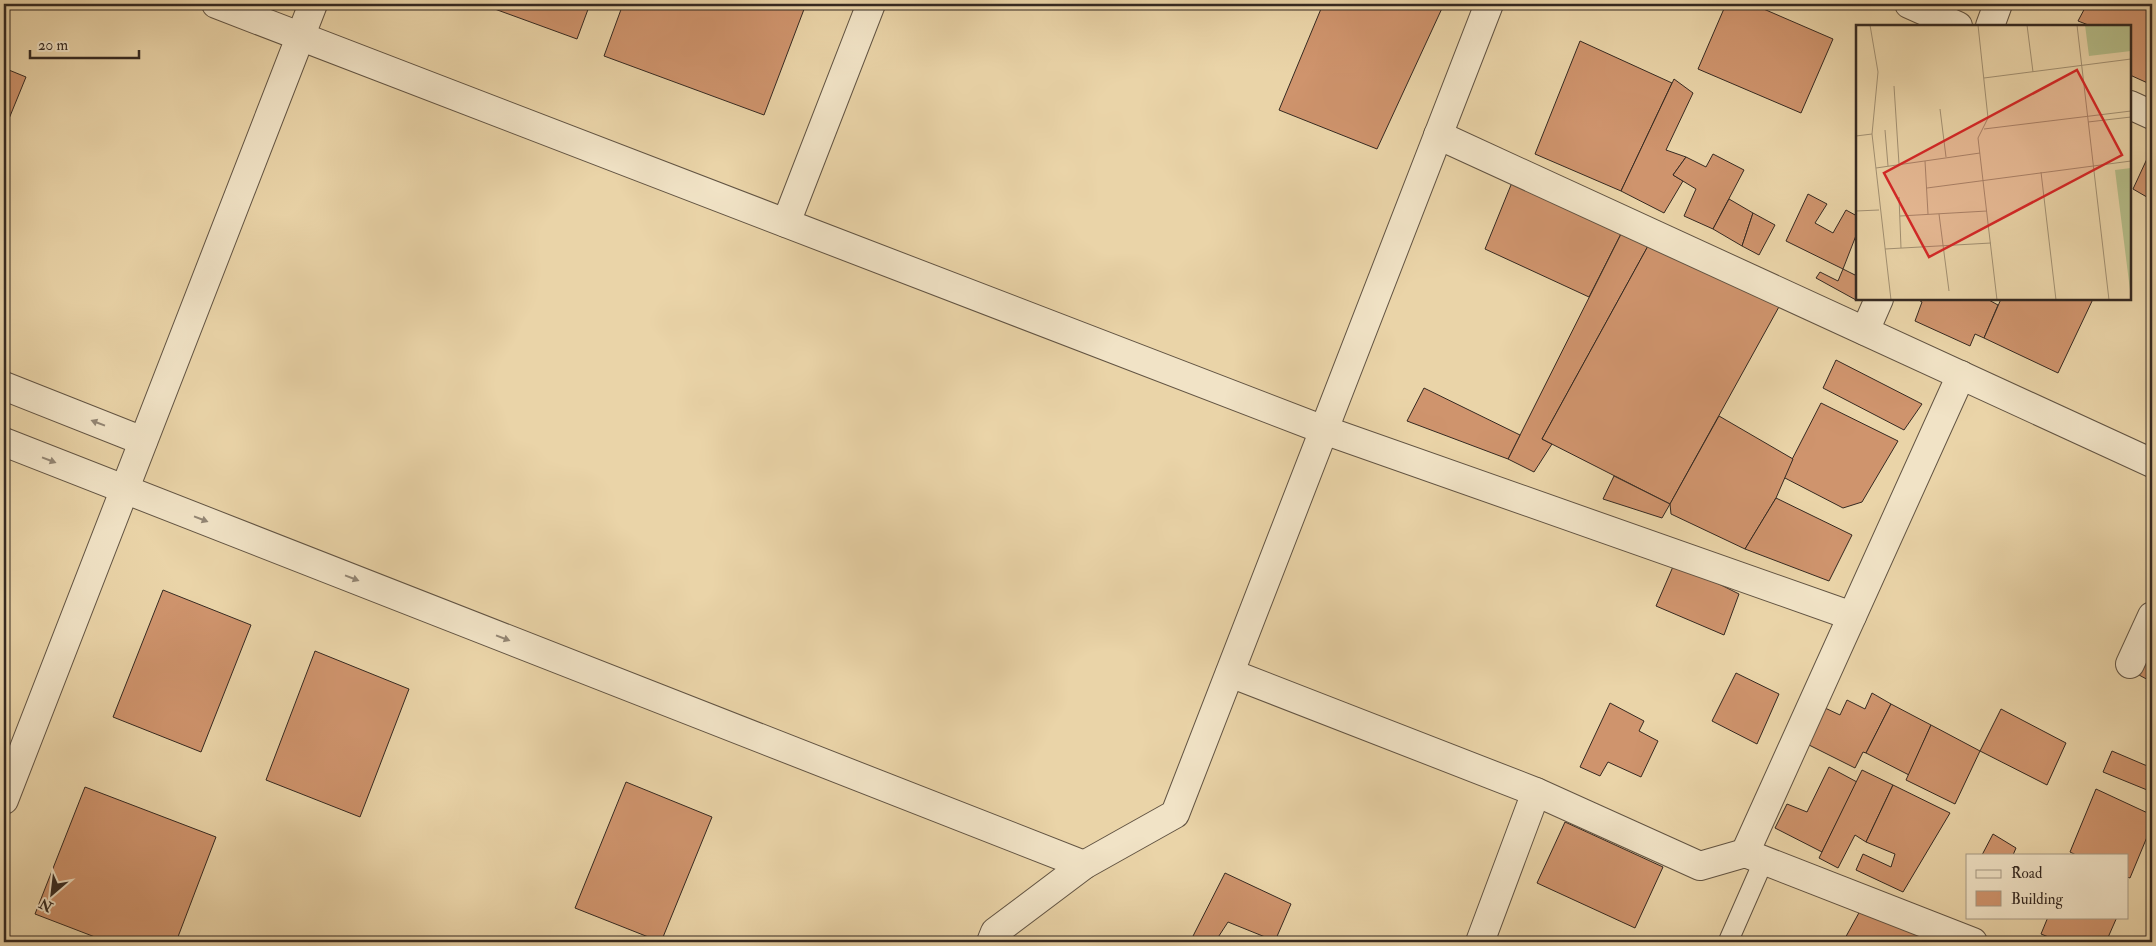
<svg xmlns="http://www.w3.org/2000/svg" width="2156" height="946" font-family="'IM FELL Double Pica',serif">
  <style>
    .building { fill: #cf946d; stroke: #352921 }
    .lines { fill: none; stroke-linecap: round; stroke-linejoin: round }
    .lane-casing { stroke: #625443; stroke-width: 21 }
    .street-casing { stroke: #625443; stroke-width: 30 }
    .lane { stroke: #f1e3c6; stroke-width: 19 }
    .street { stroke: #f1e3c6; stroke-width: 28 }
    .oneway { fill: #938674 }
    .inset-road { fill: none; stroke: #a29072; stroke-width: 1 }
    .view { fill: #d62828; fill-opacity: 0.15; stroke: #d62828; stroke-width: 2.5 }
    .inset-edge { fill: none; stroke: #352921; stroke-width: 2.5 }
  </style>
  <rect width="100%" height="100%" fill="#ead4a8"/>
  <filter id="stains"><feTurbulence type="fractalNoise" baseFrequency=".004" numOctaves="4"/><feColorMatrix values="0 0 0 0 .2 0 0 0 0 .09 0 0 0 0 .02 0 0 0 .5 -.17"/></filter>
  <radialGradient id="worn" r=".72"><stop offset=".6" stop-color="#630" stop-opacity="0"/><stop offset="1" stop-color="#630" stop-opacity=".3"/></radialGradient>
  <g class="building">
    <polygon points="481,4 590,4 577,39"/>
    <polygon points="623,4 806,4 764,115 604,56"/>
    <polygon points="1323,4 1444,4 1377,149 1279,110"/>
    <polygon points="1726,4 1752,4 1833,39 1801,113 1698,69"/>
    <polygon points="2087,4 2152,4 2152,85 2130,75 2130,26 2091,26 2078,21"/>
    <polygon points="1580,41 1672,83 1621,191 1535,154"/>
    <polygon points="4,68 26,77 6,126 4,125"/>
    <polygon points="1674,79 1693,93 1666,150 1686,157 1673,175 1683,181 1664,213 1621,191"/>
    <polygon points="2152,148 2152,200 2133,189"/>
    <polygon points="1713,154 1744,170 1713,229 1684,216 1696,189 1673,175 1686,157 1706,167"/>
    <polygon points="1513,180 1622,232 1589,297 1485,249"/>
    <polygon points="1808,194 1827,204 1815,223 1833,233 1846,210 1857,216 1857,233 1843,269 1786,241"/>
    <polygon points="1729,199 1753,213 1742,246 1713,229"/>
    <polygon points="1753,213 1775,225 1759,255 1742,246"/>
    <polygon points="1622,232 1648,246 1542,439 1552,444 1534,472 1508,459"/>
    <polygon points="1648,246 1780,305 1670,504 1542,439"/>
    <polygon points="1843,269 1857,276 1856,300 1816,278 1820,272 1838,281"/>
    <polygon points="1917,299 1987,299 1998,305 1984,338 1975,334 1970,346 1915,321 1922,302"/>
    <polygon points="2001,299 2093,299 2058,373 1984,338"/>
    <polygon points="1836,360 1922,404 1904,430 1823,388"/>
    <polygon points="1424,388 1520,435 1508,459 1407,421"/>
    <polygon points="1821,403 1898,441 1862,502 1843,508 1783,477"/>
    <polygon points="1719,416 1793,459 1776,498 1745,549 1671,514 1670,504"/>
    <polygon points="1614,476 1670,504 1662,518 1603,499"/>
    <polygon points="1776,498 1852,535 1829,581 1745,549"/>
    <polygon points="1675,562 1739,594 1724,635 1656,606"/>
    <polygon points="163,590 251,625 201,752 113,717"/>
    <polygon points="2152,648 2152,682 2139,675"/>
    <polygon points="315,651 409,689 360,817 266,780"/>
    <polygon points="1736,673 1779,694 1757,744 1712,721"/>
    <polygon points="1872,693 1891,704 1866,753 1863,752 1855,768 1807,744 1825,708 1840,715 1847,700 1865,709"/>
    <polygon points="1610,703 1644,721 1639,731 1658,741 1641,777 1608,762 1600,776 1580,767"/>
    <polygon points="1891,704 1931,725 1909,775 1866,753"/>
    <polygon points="2001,709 2066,743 2047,785 1980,751"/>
    <polygon points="1931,725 1980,751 1955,804 1906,780"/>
    <polygon points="2112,751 2152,768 2152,792 2103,772"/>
    <polygon points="1829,767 1857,782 1822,852 1775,828 1787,804 1807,812"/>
    <polygon points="1862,770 1893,785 1866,842 1855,835 1838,868 1819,858"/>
    <polygon points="626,782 712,817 661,942 575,908"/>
    <polygon points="1893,785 1950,813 1903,892 1856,870 1863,854 1891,867 1895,854 1866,842"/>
    <polygon points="85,787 216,837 176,942 108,942 35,914"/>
    <polygon points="2096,789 2152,815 2152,825 2130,878 2127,877 2127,855 2076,855 2070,852"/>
    <polygon points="1565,822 1663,867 1635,928 1537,883"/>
    <polygon points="1993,834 2016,848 2013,855 1982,855"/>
    <polygon points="1225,873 1291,904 1275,941 1228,922 1215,942 1190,942"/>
    <polygon points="1861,909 1932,942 1843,942"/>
    <polygon points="2048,917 2117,917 2106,942 2061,942 2041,934"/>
  </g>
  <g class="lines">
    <defs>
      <polyline id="lane" points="1728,942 1764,860"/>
      <g id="street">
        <polyline points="216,4 1324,430 1852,616"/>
        <polyline points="1909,4 1958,26"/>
        <polyline points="1990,26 1998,4"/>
        <polyline points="2130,105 2152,115"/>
        <polyline points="1438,135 2152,463"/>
        <polyline points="786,223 871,4"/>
        <polyline points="1865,331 1879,299"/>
        <polyline points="4,386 143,441"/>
        <polyline points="4,442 1084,865"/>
        <polyline points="2130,664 2152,616"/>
        <polyline points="1230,673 1536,792 1700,866 1745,853 1973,942"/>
        <polyline points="4,800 313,4"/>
        <polyline points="1745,853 1961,375"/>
        <polyline points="991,942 995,932 1084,865 1175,814 1489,4"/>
        <polyline points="1480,942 1536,792"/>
      </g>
    </defs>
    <use href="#lane" class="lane-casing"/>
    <use href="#street" class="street-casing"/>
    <use href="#lane" class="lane"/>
    <use href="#street" class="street"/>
  </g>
  <defs><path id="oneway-solid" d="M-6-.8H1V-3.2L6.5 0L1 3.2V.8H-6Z" transform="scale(1.25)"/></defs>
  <g class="oneway">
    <use href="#oneway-solid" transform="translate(98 423) rotate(-159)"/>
    <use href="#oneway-solid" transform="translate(49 460) rotate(21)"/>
    <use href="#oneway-solid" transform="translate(201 519) rotate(21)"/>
    <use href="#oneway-solid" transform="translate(352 578) rotate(21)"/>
    <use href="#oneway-solid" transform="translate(503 638) rotate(21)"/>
  </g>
  <g transform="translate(1856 25)">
    <rect width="275" height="275" fill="#ead4a8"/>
    <path d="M229,0H275V26L233,31ZM275,143V265H274L259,145Z" fill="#b5bd89"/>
    <path class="inset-road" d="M14,0L22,47L16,109L35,275M122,0L132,93L122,113L141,275M171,0L177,47M221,0L253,275M128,53L275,34M38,61L43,139M84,84L90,132M232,97L275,92M128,104L275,86M29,105L32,141M0,111L16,109M69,136L72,189M20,143L124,128M185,147L200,275M71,163L275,136M43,172L45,223M0,186L23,185M83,189L93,266M44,191L131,186M29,224L135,218"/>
    <path class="view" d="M221,45L266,130L73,232L28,148Z"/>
    <rect width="275" height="275" class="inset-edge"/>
  </g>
  <rect width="2156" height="946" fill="none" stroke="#ead4a8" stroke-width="20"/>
  <rect x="5" y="5" width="2146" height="936" fill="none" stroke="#352921" stroke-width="2.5"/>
  <rect x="10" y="10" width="2136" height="926" fill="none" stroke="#352921"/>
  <rect x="1966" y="854" width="162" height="65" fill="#f1e3c6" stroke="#a69984"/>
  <rect x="1976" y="870" width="25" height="8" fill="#f1e3c6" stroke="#a69984"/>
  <text x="2011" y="878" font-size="15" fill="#352921">Road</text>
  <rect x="1976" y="891" width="25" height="15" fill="#cf946d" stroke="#a69984"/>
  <text x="2011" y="904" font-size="15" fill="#352921">Building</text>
  <g transform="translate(52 894) rotate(208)" stroke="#f1e3c6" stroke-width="4" paint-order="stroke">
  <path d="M0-4L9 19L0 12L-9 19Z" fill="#352921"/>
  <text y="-8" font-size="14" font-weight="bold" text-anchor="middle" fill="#352921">N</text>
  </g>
  <path d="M30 50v8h109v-8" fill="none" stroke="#352921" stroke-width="2.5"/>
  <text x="38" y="50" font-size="15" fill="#352921" stroke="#f1e3c6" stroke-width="4" paint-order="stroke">20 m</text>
  <rect width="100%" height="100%" filter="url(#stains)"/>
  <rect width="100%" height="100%" fill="url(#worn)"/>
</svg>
